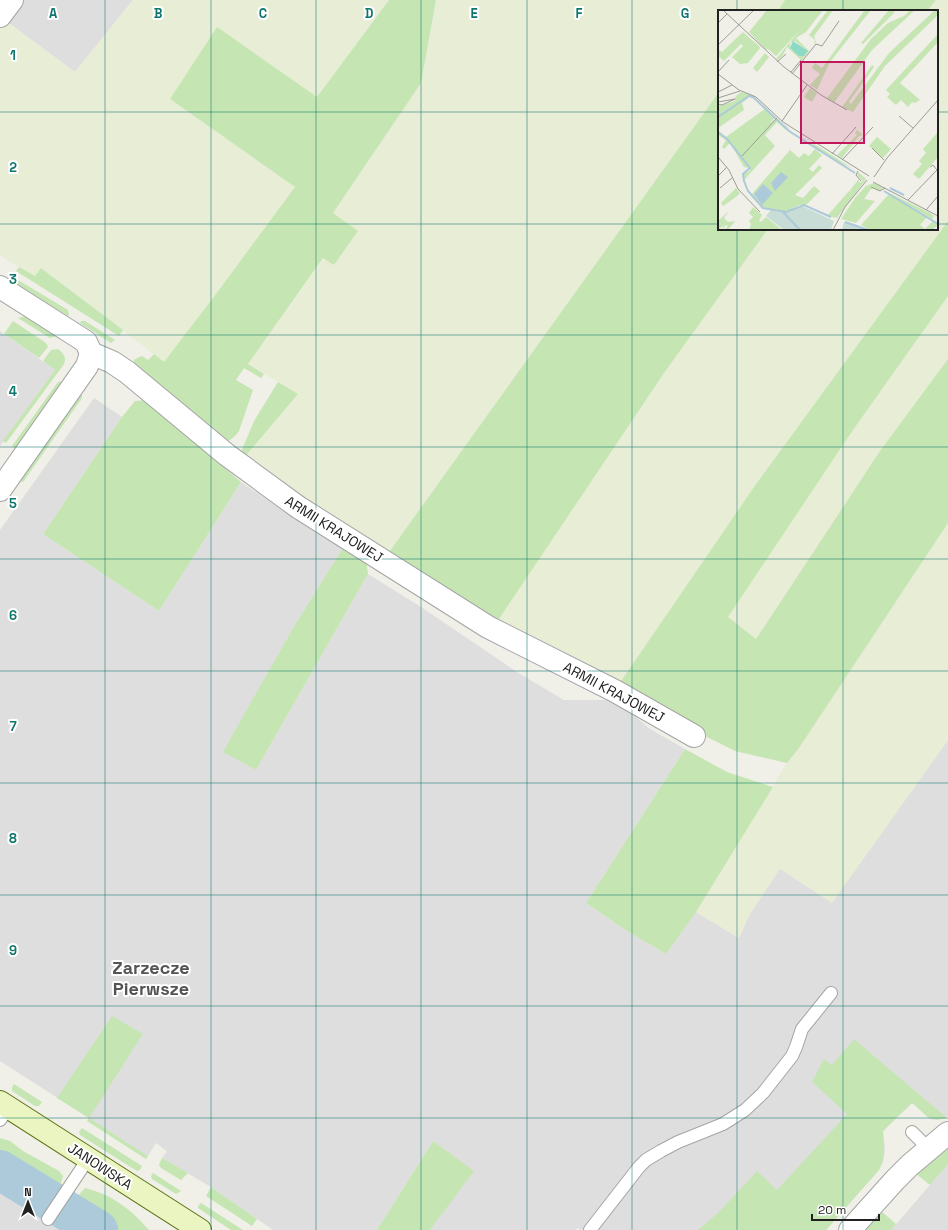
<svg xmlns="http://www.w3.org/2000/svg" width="948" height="1230" font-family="'Space Grotesk',sans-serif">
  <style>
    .residential { fill: #dfdede }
    .farmland { fill: #e8edd6 }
    .grass { fill: #c5e6b3 }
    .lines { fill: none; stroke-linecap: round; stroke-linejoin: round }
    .river { stroke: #accada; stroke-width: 40 }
    .lane-casing { stroke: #a5a5a5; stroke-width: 14 }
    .street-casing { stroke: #a5a5a5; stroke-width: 24 }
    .secondary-casing { stroke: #59720e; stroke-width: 24 }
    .lane { stroke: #fff; stroke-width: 12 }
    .street { stroke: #fff; stroke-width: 22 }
    .secondary { stroke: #ebf5c2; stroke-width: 22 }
    .grid { fill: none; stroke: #0f766e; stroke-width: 1; stroke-opacity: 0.55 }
    .labels { text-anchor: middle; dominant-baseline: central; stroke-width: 4; stroke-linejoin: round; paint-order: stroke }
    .street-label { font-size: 14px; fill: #212121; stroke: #fff }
    .district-label { font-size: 18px; font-weight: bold; fill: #545454; stroke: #fff }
    .inset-river { fill: none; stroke: #accada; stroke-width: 2 }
    .inset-road { fill: none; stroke: #9d9d98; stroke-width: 1 }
    .view { fill: #c2185b; fill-opacity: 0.15; stroke: #c2185b; stroke-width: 2 }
    .inset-edge { fill: none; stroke: #212121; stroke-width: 2 }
    .grid-label { font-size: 13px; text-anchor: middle; font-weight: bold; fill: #0f766e; stroke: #fff; stroke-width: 4; stroke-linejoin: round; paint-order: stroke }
  </style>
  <rect width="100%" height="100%" fill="#f0efe8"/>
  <g class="residential">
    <polygon points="23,0 133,0 75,72 6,21"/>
    <polygon points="0,331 55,370 0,446"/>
    <polygon points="94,398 122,417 43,534 159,611 241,482 310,529 344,546 293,628 224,752 256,770 368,574 421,607 520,674 564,700 616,700 650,729 685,749 586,903 627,931 666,954 696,912 739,938 750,914 780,868 832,902 948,740 948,1116 938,1120 930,1119 912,1103 883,1131 885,1150 883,1162 879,1170 826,1230 581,1230 577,1228 576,1230 430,1230 441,1215 451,1155 433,1141 377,1230 273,1230 211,1187 162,1158 167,1151 156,1143 148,1156 0,1061 0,530"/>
    <polygon points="948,1164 948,1230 891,1230 924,1192"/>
    <polygon points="0,1187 48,1219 66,1230 0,1230"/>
  </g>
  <g class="farmland">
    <polygon points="133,0 389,0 317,97 217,28 170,99 295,187 216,294 164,362 42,268 35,277 7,260 0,254 0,29 6,21 75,72"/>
    <polygon points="436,0 785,0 778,11 719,11 719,92 387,555 243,459 298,394 248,364 324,258 334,265 358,231 333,213 421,83"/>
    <polygon points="936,0 948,0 948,221 754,487 617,687 497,622 664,373 768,229 937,229 937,11 927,11"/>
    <polygon points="948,296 948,359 880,451 756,639 728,617 853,430"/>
    <polygon points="948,523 948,740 832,903 780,869 750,914 739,938 696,912 787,763 799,748"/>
  </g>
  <g class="grass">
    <path d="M389,0H436L421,83L333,213L358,231L334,265L323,258L248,364L264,374L261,378L244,368L236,380L253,390L239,431C234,438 230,441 221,443L132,364L135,359L142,356L148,360L154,354L164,362L216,294L295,187L170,99L217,27L317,97Z"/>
    <polygon points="785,0 936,0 927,11 778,11"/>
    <polygon points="719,92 719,229 768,229 664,373 497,622 387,555"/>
    <polygon points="948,221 948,296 853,430 728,617 756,639 880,451 948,359 948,523 799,748 787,763 735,751 697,732 617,687 754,487"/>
    <polygon points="19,267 35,276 41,268 123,330 119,336 16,271"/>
    <polygon points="13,277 68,310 69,314 68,316 13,282"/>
    <polygon points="26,316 56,335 55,337 50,338 18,318"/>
    <polygon points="13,321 46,343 48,347 39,358 4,334"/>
    <polygon points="81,321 85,321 115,340 111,343 80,323"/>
    <path d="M58,349C63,353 67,357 64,364L6,443L3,441L55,370L43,361L51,350Z"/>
    <polygon points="62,381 63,382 18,447 14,448 12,446 58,382"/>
    <polygon points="278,382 298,394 243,459 241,452 254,421"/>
    <polygon points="80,393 82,394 82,398 23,482 20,481 19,477"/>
    <polygon points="145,400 241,482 159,611 43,534 122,417 135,401"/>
    <polygon points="344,546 366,559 368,574 256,770 223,752 293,628"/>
    <polygon points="685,749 727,772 773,787 696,912 666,954 627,931 586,903"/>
    <polygon points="112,1016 143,1034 89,1118 148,1156 146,1159 87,1121 89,1118 57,1098"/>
    <path d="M854,1039L947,1118C926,1123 927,1114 912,1103L883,1131C884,1145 886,1157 879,1170L826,1230H698L718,1213L757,1171L777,1190L847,1114L812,1082L824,1059L832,1065Z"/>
    <polygon points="14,1084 42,1102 39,1106 35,1106 12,1091 12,1087"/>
    <polygon points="82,1128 142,1166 140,1170 137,1171 80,1135 79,1132"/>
    <polygon points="0,1138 10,1141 23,1151 59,1171 63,1176 60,1187 51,1198 0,1166"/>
    <polygon points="433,1141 474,1171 430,1230 377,1230"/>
    <polygon points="948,1145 948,1164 930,1185 915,1173"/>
    <polygon points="162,1158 188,1173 181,1180 161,1168 159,1165"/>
    <polygon points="153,1173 181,1191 176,1194 152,1179 151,1176"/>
    <polygon points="0,1175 47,1205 40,1213 0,1187"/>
    <polygon points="211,1187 257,1219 252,1226 206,1196"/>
    <path d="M85,1188C113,1195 130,1209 149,1230H104L68,1208Z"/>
    <polygon points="201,1203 243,1230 231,1230 198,1208 198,1206"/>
    <polygon points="881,1211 896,1224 891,1230 864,1230"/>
  </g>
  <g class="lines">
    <polyline class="river" points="0,1170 98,1230"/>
    <defs>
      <g id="lane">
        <polyline points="0,1120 9,1108"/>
        <polyline points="912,1132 929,1149"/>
        <polyline points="48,1219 88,1159"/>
        <polyline points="590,1230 639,1167 646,1160 661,1151 678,1142 723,1124 745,1110 763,1093 792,1056 796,1047 802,1029 831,993"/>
      </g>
      <g id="street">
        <polyline points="0,16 12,0"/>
        <polyline points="0,287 80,338 86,342 91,353 112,362 127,372 227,455 298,507 488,627 615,691 694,736"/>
        <polyline points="0,490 87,366 91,353"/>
        <polyline points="850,1230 895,1180 910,1165 948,1133"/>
      </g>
      <polyline id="secondary" points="0,1102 200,1230"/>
    </defs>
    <use href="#lane" class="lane-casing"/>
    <use href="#street" class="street-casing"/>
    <use href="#secondary" class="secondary-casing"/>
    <use href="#lane" class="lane"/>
    <use href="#street" class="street"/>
    <use href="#secondary" class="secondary"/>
  </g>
  <path class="grid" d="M105,0V1230M211,0V1230M316,0V1230M421,0V1230M527,0V1230M632,0V1230M737,0V11M843,0V11M0,112H719M937,112H948M0,224H719M937,224H948M737,229V1230M843,229V1230M0,335H948M0,447H948M0,559H948M0,671H948M0,783H948M0,895H948M0,1006H948M0,1118H948"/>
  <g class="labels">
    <g class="street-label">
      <text transform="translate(334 529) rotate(32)">ARMII KRAJOWEJ</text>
      <text transform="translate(614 692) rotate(28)">ARMII KRAJOWEJ</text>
      <text transform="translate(100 1166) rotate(33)">JANOWSKA</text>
    </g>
    <g class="district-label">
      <text x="151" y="967">Zarzecze<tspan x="151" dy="21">Pierwsze</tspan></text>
    </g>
  </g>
  <g transform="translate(718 10)">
    <rect width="220" height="220" fill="#f0efe8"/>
    <path d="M49,0H105L88,22L78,28L91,41L95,36L75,62L83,50L69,37L65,45L60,50L58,49L82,20L58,46L50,39L48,40L31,22ZM77,31L88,40L84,46L73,39L72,33ZM110,0H115L96,26L98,32L96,35L97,30L91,25ZM153,0L112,52L99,80L92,75L102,64L94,58L97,53L104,58L146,1ZM171,0H176V3L145,34L143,33ZM192,0H197L154,40L116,93L109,88L153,29L170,13L186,6ZM217,0H220V5L167,56L135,102L124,97L154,55L156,57L131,92L133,94L171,43ZM25,22L43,38L41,36L42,38L30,53L22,54L14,47L25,36L23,34L6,51L0,46V39L4,42ZM220,24V32L182,73L202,90L197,93L194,92L190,97L183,90L178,95L169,87L172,84L168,80ZM47,43L51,47L39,62L35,58ZM92,78L99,83L94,92L86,87ZM23,82L34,85L41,91L29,86L30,88L24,93L26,100L0,118L1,96L17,91V87ZM48,98L57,108L51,113L58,109L70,118L68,120L59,112L47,125L57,136L26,170L25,164L32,161V158L26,157L12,133L6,139L4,137L8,130L0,125V121L8,127ZM139,120L145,125L141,126L124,148L119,145L139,125L137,123ZM220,122V147L201,169L195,164L204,154L201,151L208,143L205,139ZM159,127L173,139L165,148L151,136ZM96,134L112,144L135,159L113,148L94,135ZM97,139L104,145L91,159L95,162L101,155L104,158L77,185L85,188L96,176L102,181L88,195H81L68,202L45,197L34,184L72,140L81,148L86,143L91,146ZM140,162L148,169L119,208L109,206L131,181L133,182L132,180L141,169V173L145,171L139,165ZM156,173L165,178L162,181L151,176L156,179H153L146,189L157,191L138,213L123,209L137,188L148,176ZM18,178L22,183L18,187L5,196L3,193L0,196ZM165,180L212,203L216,206L214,209ZM171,184L209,207L202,215L207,219L215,211L220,215L214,220H152L143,215ZM35,197L44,205L41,211L43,212L48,207L64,220H31L33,214L31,211L35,207L31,203ZM11,201L6,208L10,212L17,211L10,220H7L10,216L8,215L4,220L6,215L0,220V211Z" fill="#c5e6b3" fill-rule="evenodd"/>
    <path d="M84,196L116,211L113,220H66L48,206L53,200L67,203ZM126,212L138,215L149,220H124Z" fill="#c7ddd6"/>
    <path d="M75,31L90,41L86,46H81L72,38Z" fill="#8dd9c6"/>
    <path d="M63,162L70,167L57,181L53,173ZM45,174L55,183L44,195L36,184Z" fill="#accada"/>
    <path class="inset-river" d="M0,107L31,86L35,87L71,121L137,163M0,122L9,129L32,158L25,164L26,171L30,181L45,198L68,202L86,195L113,207M172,178L186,185M166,181L220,214M64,201L82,220M127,212L150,220"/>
    <path class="inset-road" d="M5,0L66,57L103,85L129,100M0,13L9,4M0,35L36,0M59,52L68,44M0,62L11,50M73,62L83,50M0,64L21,80L38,87L65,112L151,166M74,64L98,34L104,36L121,11M0,82L14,75M0,88L22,81M0,92L17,89L4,95L0,94M181,106L195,118M64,111L89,75M154,138L166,150M114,144L138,117M24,146L59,108M0,147L11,160L20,179L42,202M124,150L155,117M140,161L138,165L143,171M0,166L9,157M156,167L169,148L220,90M155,172L220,206M153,177L162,181L167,178M2,178L14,168M190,190L219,160L215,155L212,157M208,200L220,186M115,220L127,197L149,170"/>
    <path class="view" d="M83,52H146V133H83Z"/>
    <rect width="220" height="220" class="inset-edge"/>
  </g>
  <g class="grid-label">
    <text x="53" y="18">A</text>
    <text x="158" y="18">B</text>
    <text x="263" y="18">C</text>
    <text x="369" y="18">D</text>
    <text x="474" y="18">E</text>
    <text x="579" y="18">F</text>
    <text x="685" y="18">G</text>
    <text x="13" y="60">1</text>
    <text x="13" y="172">2</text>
    <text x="13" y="284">3</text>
    <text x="13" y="396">4</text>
    <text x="13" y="508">5</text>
    <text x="13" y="620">6</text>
    <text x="13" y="731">7</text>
    <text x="13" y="843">8</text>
    <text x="13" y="955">9</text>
  </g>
  <g transform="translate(28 1202)" stroke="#ffffff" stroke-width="3" paint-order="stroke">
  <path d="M0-3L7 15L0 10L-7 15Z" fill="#212121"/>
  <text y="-6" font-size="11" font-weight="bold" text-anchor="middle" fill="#212121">N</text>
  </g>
  <path d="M812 1214v6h67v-6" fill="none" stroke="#212121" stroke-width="2"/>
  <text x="818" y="1214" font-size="12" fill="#212121" stroke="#ffffff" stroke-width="3" paint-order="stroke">20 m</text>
</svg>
